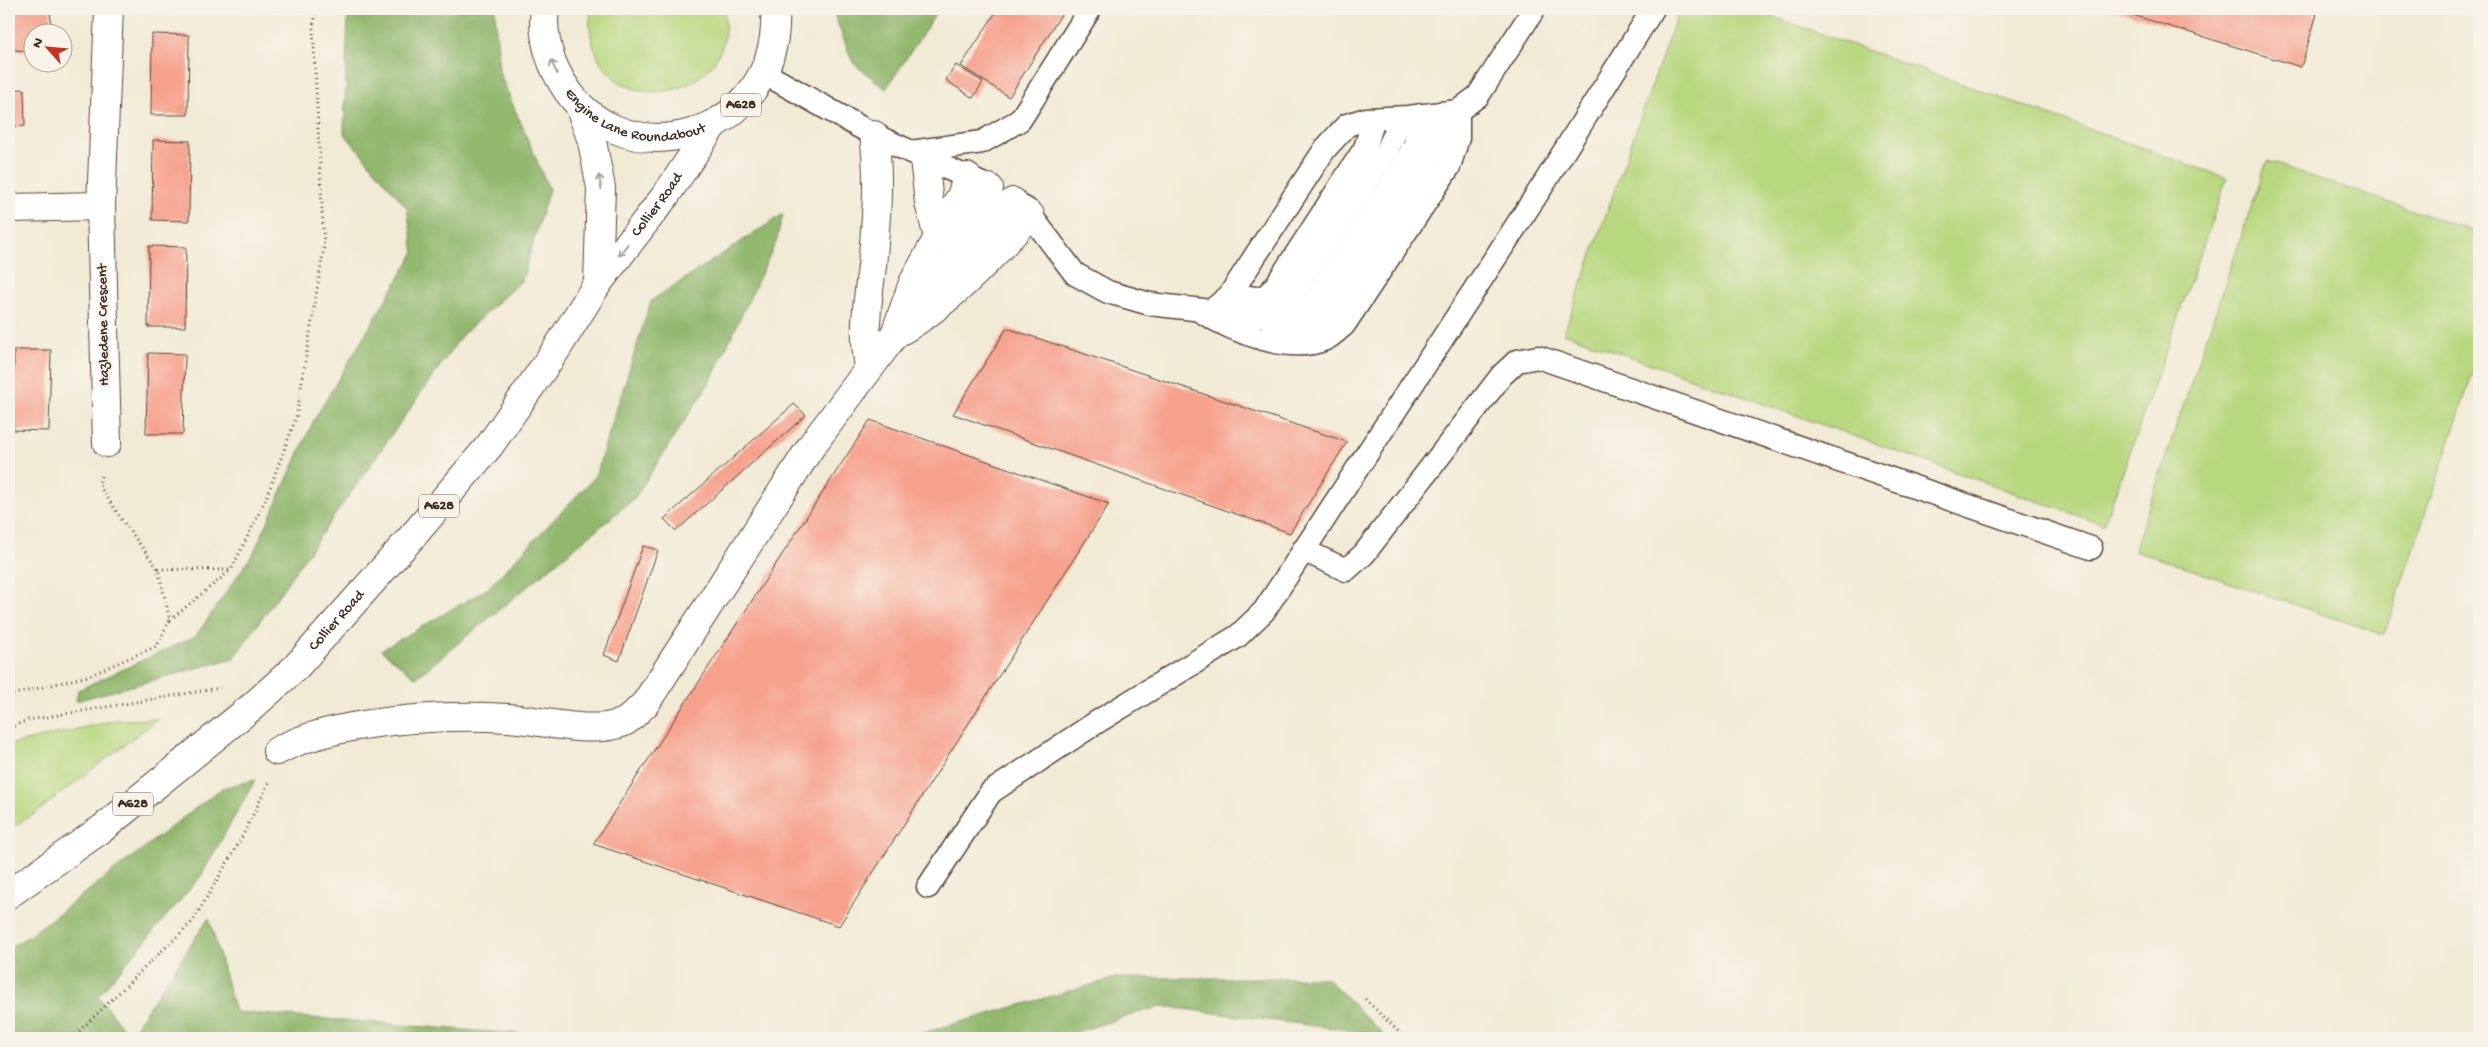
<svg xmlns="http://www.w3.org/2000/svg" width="2488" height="1047" font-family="'Gochi Hand',sans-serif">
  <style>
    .green { fill: #b8d87f; stroke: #7a814e }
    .forest { fill: #92b86e; stroke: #667146 }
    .building { fill: #f6a18c }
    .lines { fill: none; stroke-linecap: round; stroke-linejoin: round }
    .lane-casing { stroke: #564739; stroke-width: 25 }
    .street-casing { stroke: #564739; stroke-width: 30 }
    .highway-casing { stroke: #564739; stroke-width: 30 }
    .path { stroke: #564739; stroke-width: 3; stroke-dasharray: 1 4; stroke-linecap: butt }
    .lane { stroke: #fff; stroke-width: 22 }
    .street { stroke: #fff; stroke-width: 28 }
    .highway { stroke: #fff; stroke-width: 28 }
    .oneway { stroke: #a79f9a }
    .labels { text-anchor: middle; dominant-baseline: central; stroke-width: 4.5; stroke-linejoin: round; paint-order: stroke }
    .shield { fill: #f7f3e8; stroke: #73665b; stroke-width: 1 }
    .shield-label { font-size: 14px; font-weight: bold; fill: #3b2a1e }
    .street-label { font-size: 15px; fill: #3b2a1e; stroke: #f7f3e8 }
  </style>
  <rect width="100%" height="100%" fill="#f7f3e8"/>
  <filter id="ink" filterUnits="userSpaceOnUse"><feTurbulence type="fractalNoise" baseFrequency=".02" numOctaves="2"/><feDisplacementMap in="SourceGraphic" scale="10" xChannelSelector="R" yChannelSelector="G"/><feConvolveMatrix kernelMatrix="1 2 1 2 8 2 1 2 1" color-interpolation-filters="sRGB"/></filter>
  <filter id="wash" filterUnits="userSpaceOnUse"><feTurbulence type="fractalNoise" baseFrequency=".0096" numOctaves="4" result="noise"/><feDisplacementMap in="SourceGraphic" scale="20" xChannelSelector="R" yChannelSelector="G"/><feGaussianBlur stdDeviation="1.12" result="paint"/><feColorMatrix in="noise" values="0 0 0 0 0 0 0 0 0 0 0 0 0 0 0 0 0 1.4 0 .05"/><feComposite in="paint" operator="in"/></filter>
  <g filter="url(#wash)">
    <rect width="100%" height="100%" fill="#f1ead5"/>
    <g class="green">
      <path d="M592,9H723C743,89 624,127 595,50C590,37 588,23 592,9Z"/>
      <polygon points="1679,9 1751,9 2227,178 2104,525 1564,333"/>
      <polygon points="2267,161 2479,233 2479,355 2384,635 2134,550"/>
      <polygon points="158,719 34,814 9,829 9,745 116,720"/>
    </g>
    <g class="forest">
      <polygon points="353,9 495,9 499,72 549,189 522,280 462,335 234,658 76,701 78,690 196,636 254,552 314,420 414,253 407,208 344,133 348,12"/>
      <polygon points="832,9 939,9 886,89 853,63"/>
      <polygon points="783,214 776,242 711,380 634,499 416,678 381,650 487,589 595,477 651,301"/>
      <polygon points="255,780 201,876 98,996 129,1036 209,918 235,1012 568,1038 142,1038 129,1036 126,1038 9,1038 9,948 29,936 222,788"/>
      <polygon points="1115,978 1327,978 1384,1035 1161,1006 1057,1038 905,1038"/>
    </g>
    <g id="blocks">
      <g class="building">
        <polygon points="14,9 51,9 50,32 32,32 32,51 13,50"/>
        <polygon points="998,9 1064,10 1009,97 961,66"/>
        <polygon points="2113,9 2300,9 2317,14 2301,67"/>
        <polygon points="152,34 189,35 188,115 151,115"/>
        <polygon points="956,65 983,82 973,98 946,80"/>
        <polygon points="24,89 25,126 9,127 9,90"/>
        <polygon points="153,140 190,141 189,221 152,220"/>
        <polygon points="149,246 186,247 185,327 148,327"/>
        <polygon points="1007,328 1347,442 1290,533 953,414"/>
        <polygon points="14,350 51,350 49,431 13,430"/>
        <polygon points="148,353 185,354 183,434 146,434"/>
        <polygon points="794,404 806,415 676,531 664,519"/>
        <polygon points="870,420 1109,504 839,926 593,844"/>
        <polygon points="643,546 658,550 619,661 604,655"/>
      </g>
    </g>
  </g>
  <g filter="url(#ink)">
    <use href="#blocks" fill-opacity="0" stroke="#564739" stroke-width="1"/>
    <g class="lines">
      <defs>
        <g id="lane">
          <polyline points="764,73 874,135 982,184"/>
          <polyline points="911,152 982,142 1020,120 1090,9"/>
          <polyline points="1018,205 1026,209 1075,274 1108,292 1150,304 1211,311 1229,296 1325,149 1347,125 1366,119 1408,117 1458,111 1478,96 1534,9"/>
          <path d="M1249,297C1262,300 1268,295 1276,285L1365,148L1374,119"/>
          <path d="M1222,302C1250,317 1285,325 1312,303L1403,167L1415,144L1421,115"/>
          <polyline points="1257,306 1277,305 1292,294 1385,155 1396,131 1398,118"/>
          <path d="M1200,311C1232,331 1289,355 1326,339C1332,336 1339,329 1344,325L1449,167L1458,138V111"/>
          <path d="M1273,330C1297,332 1315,328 1332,311C1349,285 1366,259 1383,233C1408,196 1438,159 1440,113"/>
          <polyline points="1303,550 1346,570 1364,554 1502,375 1517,361 1538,357 2091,548"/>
          <polyline points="928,887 991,792 1097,722 1238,636 1264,611 1545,182 1653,9"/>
        </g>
        <g id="street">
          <polyline points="924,158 929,203 938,237"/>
          <polyline points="9,208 101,206"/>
          <polyline points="950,241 979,205 989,188"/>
          <polyline points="920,301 1013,202"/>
          <path d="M895,334C946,307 991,258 1030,215"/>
          <path d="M869,366C862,330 868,301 872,266C876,222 880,179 874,135"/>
          <polyline points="107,443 101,206 109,9"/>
          <path d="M277,751C333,720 445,714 508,718C542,720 590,735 622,723C630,720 638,710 645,704L812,445L895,334L913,283L962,194L967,177"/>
        </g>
        <g id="highway">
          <path id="s1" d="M545,9C542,29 547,53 556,71C612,188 783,141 775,9"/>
          <polyline points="579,105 592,141 601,188 598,283"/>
          <path id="s2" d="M9,894L103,828L253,706L296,667L418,530L490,445L556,350L598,283L666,195L713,125"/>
        </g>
      </defs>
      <use href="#lane" class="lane-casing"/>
      <use href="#street" class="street-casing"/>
      <use href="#highway" class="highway-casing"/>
      <g class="path">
        <polyline points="158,569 231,570 265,501 296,418 324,247 313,27 317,9"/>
        <polyline points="170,620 231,570"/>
        <polyline points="9,728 28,720 220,688"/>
        <polyline points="10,728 11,695 88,676 157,646 170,620 158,569 122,520 99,485 101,476"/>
        <polyline points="1365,999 1405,1038"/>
        <polyline points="72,1038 193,921 241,839 269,782"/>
      </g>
      <use href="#lane" class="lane"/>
      <use href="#street" class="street"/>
      <use href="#highway" class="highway"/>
    </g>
    <defs><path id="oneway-shaft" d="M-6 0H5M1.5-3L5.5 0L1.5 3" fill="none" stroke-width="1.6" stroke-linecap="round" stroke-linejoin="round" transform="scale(1.25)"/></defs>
    <g class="oneway">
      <use href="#oneway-shaft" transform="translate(554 67) rotate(-114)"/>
      <use href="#oneway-shaft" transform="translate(600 182) rotate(-100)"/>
      <use href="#oneway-shaft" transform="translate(623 250) rotate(128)"/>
    </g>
  </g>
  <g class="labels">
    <g class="shield">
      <rect x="721" y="93.5" width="40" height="23" rx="4"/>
      <rect x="419" y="494.5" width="40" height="23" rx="4"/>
      <rect x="113" y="792.5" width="40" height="23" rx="4"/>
    </g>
    <g class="shield-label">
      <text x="741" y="105">A628</text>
      <text x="439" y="506">A628</text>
      <text x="133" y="804">A628</text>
    </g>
    <g class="street-label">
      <text stroke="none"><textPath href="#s1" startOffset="164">Engine Lane Roundabout</textPath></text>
      <text stroke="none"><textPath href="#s2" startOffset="954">Collier Road</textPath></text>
      <text transform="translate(104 325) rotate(-91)">Hazledene Crescent</text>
      <text stroke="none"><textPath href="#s2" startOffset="428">Collier Road</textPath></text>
    </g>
  </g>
  <rect width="2488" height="1047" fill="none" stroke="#f7f3e8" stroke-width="30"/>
  <g transform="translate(48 48) rotate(297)"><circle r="24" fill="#f7f3e8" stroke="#aca397"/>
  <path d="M0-4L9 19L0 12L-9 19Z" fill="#c8321e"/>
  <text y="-8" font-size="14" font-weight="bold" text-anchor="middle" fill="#3b2a1e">N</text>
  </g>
</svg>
